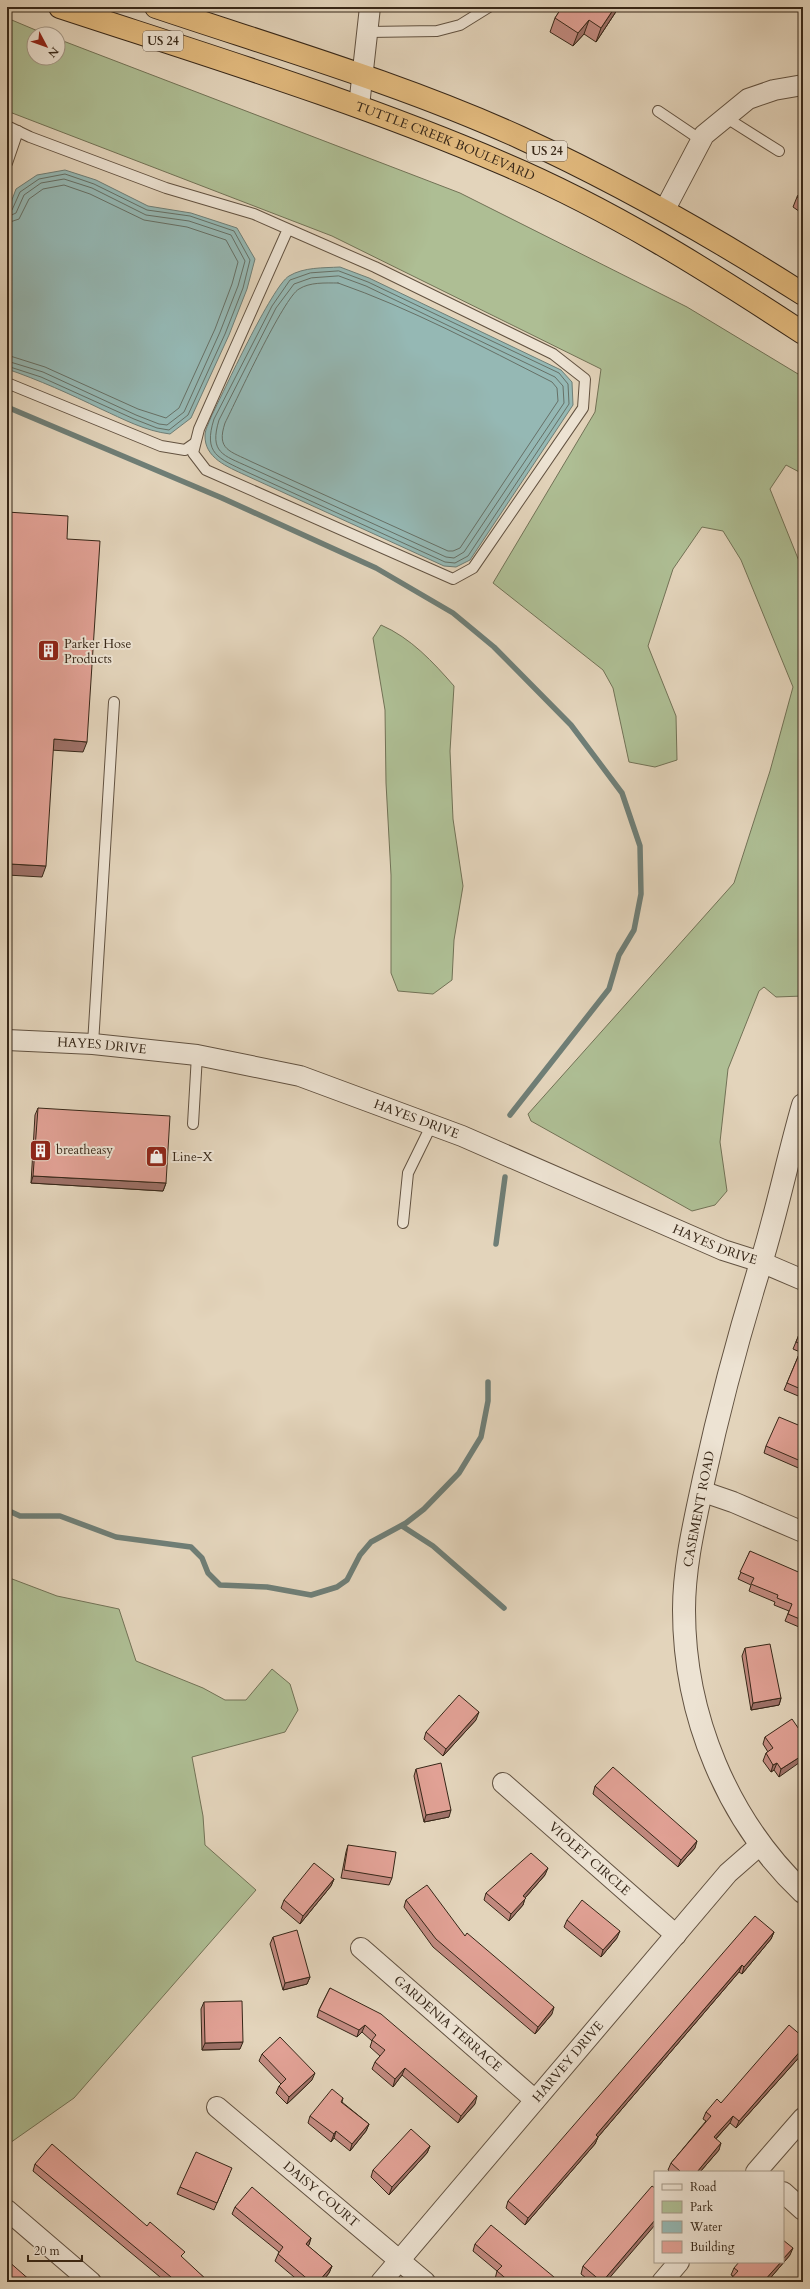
<svg xmlns="http://www.w3.org/2000/svg" width="810" height="2289" font-family="Cardo,serif">
  <style>
    .green { fill: #aebe94; stroke: #727256 }
    .water { fill: #95b8b4; stroke: #6f7e76 }
    .lines { fill: none; stroke-linecap: round; stroke-linejoin: round }
    .shore { stroke: #667066; stroke-width: 1 }
    .stream { stroke: #6f7e76; stroke-width: 5.5 }
    .service-casing { stroke: #625241; stroke-width: 12 }
    .minor-casing { stroke: #625241; stroke-width: 22 }
    .tertiary-casing { stroke: #625241; stroke-width: 24 }
    .trunk-casing { stroke: #372718; stroke-width: 24 }
    .service { stroke: #ede3d3; stroke-width: 10 }
    .minor { stroke: #ede3d3; stroke-width: 20 }
    .tertiary { stroke: #ede3d3; stroke-width: 22 }
    .trunk { stroke: #e2ba7e; stroke-width: 22 }
    .wall { fill: #c28a80; stroke: #372718 }
    .shaded-wall { fill: #9e7168; stroke: #372718 }
    .building { fill: #e1a195; stroke: #372718 }
    .labels { text-anchor: middle; dominant-baseline: central; stroke-width: 4; stroke-linejoin: round; paint-order: stroke }
    .shield { fill: #ede3d3; stroke: #6e5f50; stroke-width: 1 }
    .shield-label { font-size: 12px; font-weight: bold; fill: #372718 }
    .street-label { font-size: 13px; fill: #372718; stroke: #ede3d3 }
    .poi-label { font-size: 13px; fill: #372718; stroke: #ede3d3; text-anchor: start }
  </style>
  <rect width="100%" height="100%" fill="#e3d4bb"/>
  <filter id="stains"><feTurbulence type="fractalNoise" baseFrequency=".005" numOctaves="4"/><feColorMatrix values="0 0 0 0 .2 0 0 0 0 .09 0 0 0 0 .02 0 0 0 .5 -.17"/></filter>
  <radialGradient id="worn" r=".72"><stop offset=".6" stop-color="#630" stop-opacity="0"/><stop offset="1" stop-color="#630" stop-opacity=".3"/></radialGradient>
  <g class="green">
    <polygon points="7,18 45,34 34,34 34,58 58,58 58,39 460,193 687,307 803,377 803,474 786,465 770,489 803,571 803,996 776,997 764,987 759,991 728,1069 720,1142 727,1191 715,1205 692,1211 531,1121 528,1114 734,883 770,771 793,687 741,560 723,531 702,527 673,569 648,646 676,716 677,760 655,767 629,762 613,688 603,670 493,583 595,412 601,369 332,236 7,111"/>
    <path d="M381,625C411,638 433,662 454,686L450,751L453,819L463,886L454,940L452,980L433,994L398,991L391,973V875L386,783L385,710L373,638Z"/>
    <polygon points="7,1577 57,1596 119,1609 136,1661 203,1688 225,1700 246,1700 272,1669 290,1684 298,1710 285,1732 192,1757 203,1816 205,1845 256,1890 74,2098 7,2145"/>
  </g>
  <g class="water">
    <path d="M65,170L96,180L148,206L191,213L237,228L255,259L247,289L229,335L191,418L170,434C145,431 123,419 101,409C70,394 39,380 7,369V213L16,189L37,175Z"/>
    <path d="M340,267L369,278L561,370L572,382L573,405L470,560L456,567L444,566L245,475C228,467 204,458 205,435C205,430 209,423 211,417C223,393 272,286 289,276C304,267 323,268 340,267Z"/>
  </g>
  <g class="lines">
    <g class="shore">
      <polyline points="7,212 12,210 20,192 39,179 65,174 94,184 147,210 190,216 234,231 250,260 243,288 225,334 188,415 169,430 157,428 134,419 41,377 7,366"/>
      <polyline points="7,217 16,213 24,195 41,183 64,179 92,188 146,215 189,221 231,235 245,261 238,286 220,332 184,412 167,425 159,424 136,415 43,372 7,361"/>
      <polyline points="7,223 19,219 29,199 43,189 64,185 90,194 144,220 187,227 226,240 238,262 232,284 215,329 179,408 166,418 138,409 45,367 7,355"/>
      <path d="M339,271L368,282L559,373L568,384L569,404L468,556L455,563L445,562L247,472C218,458 203,454 214,419L272,306L290,280L310,273Z"/>
      <path d="M339,276L366,286L555,377L563,386L564,403L464,552L454,558L446,557L249,467C223,455 209,453 219,420L276,308L294,284L311,278Z"/>
      <path d="M338,283C410,308 483,347 552,382L557,388L558,401L460,548L453,551H448L252,462C230,451 216,450 225,423C236,401 284,297 299,289C310,282 325,283 338,283Z"/>
    </g>
    <g class="stream">
      <polyline points="7,407 222,498 376,568 453,613 494,647 571,725 622,793 640,846 641,894 634,930 619,955 609,989 510,1115"/>
      <polyline points="496,1244 505,1177"/>
      <polyline points="7,1510 20,1516 60,1516 116,1537 191,1547 202,1558 208,1573 220,1585 267,1587 311,1595 337,1587 347,1580 360,1555 371,1542 406,1523 424,1509 459,1473 481,1437 488,1401 488,1382"/>
      <polyline points="402,1526 433,1546 504,1608"/>
    </g>
    <defs>
      <g id="service">
        <polyline points="368,32 437,31 460,25 489,7"/>
        <polyline points="658,111 701,140"/>
        <polyline points="725,117 779,151"/>
        <polyline points="7,126 30,137 166,188 254,214 288,229 375,267 553,354 585,379 583,408 473,568 453,579 206,470 193,453 199,429 288,229"/>
        <polyline points="7,163 18,131"/>
        <polyline points="7,383 161,446 185,450 195,443"/>
        <polyline points="93,1044 114,702"/>
        <polyline points="193,1124 197,1055"/>
        <polyline points="403,1223 408,1173 432,1124"/>
      </g>
      <g id="minor">
        <polyline points="359,106 370,7"/>
        <polyline points="664,211 704,135 748,99 774,90 803,85"/>
        <path id="s1" d="M7,1040L93,1044L197,1055L300,1076L462,1136L723,1250L761,1262L803,1280"/>
        <polyline points="701,1491 733,1502 803,1532"/>
        <path id="s2" d="M503,1783L676,1935"/>
        <path id="s3" d="M361,1948L535,2100"/>
        <path id="s4" d="M217,2107L425,2282"/>
        <polyline points="756,2172 803,2118"/>
        <polyline points="783,2192 803,2210"/>
        <polyline points="7,2210 91,2282"/>
        <path id="s5" d="M381,2282L728,1873L760,1845"/>
        <polyline points="662,2282 679,2262"/>
      </g>
      <path id="tertiary" d="M803,1105C788,1157 777,1211 761,1263C739,1334 720,1405 704,1478C695,1521 684,1565 684,1610C684,1715 727,1820 803,1892"/>
      <g id="trunk">
        <path id="s6" d="M60,7C209,56 360,102 504,164C610,209 707,270 803,333"/>
        <path d="M156,7C278,48 402,84 519,137C617,182 712,236 803,294"/>
      </g>
    </defs>
    <use href="#service" class="service-casing"/>
    <use href="#minor" class="minor-casing"/>
    <use href="#tertiary" class="tertiary-casing"/>
    <use href="#trunk" class="trunk-casing"/>
    <use href="#service" class="service"/>
    <use href="#minor" class="minor"/>
    <use href="#tertiary" class="tertiary"/>
    <use href="#trunk" class="trunk"/>
  </g>
  <g class="wall">
    <polygon points="550,7 619,7 596,42 584,34 573,46 550,32 555,18 559,12"/>
    <polygon points="803,143 803,154 800,151"/>
    <polygon points="803,187 803,214 793,207 797,197"/>
    <polygon points="38,1108 166,1183 163,1191 31,1183 35,1115"/>
    <polygon points="803,1325 803,1398 784,1390 800,1352 793,1349"/>
    <polygon points="800,1436 803,1438 803,1470 764,1453 766,1446"/>
    <polygon points="750,1551 803,1618 799,1627 785,1621 789,1611 774,1605 775,1602 749,1591 751,1585 738,1579"/>
    <polygon points="745,1648 781,1698 779,1705 751,1710 742,1656"/>
    <polygon points="476,1720 443,1756 424,1739 426,1732"/>
    <polygon points="803,1735 779,1777 774,1770 771,1772 763,1761 766,1753 768,1752 763,1744 765,1737"/>
    <polygon points="416,1769 449,1817 424,1822 414,1776"/>
    <polygon points="595,1786 695,1848 678,1867 593,1794"/>
    <polygon points="348,1845 392,1878 389,1885 341,1878 346,1852"/>
    <polygon points="545,1875 525,1898 523,1905 509,1921 484,1900 486,1893"/>
    <polygon points="334,1879 331,1886 300,1924 281,1908 284,1900"/>
    <polygon points="406,1900 465,1936 552,2014 535,2034 433,1947 404,1907"/>
    <polygon points="567,1920 617,1938 601,1957 564,1927"/>
    <polygon points="774,1932 771,1939 742,1974 739,1972 598,2137 595,2144 525,2225 506,2208 508,2201"/>
    <polygon points="273,1937 310,1977 307,1984 283,1990 270,1944"/>
    <polygon points="330,1988 475,2104 458,2123 402,2075 393,2087 372,2069 375,2062 380,2056 370,2047 372,2041 362,2032 357,2037 317,2017 319,2010"/>
    <polygon points="204,2002 240,2049 202,2050 201,2009"/>
    <polygon points="803,2037 803,2053 736,2128 730,2123 716,2139 719,2150 700,2172 670,2172 668,2170 671,2163 706,2121 703,2119 706,2112 721,2103"/>
    <polygon points="262,2054 312,2080 287,2104 276,2093 279,2086 281,2084 259,2061"/>
    <polygon points="343,2098 342,2102 369,2124 366,2131 350,2151 334,2138 331,2142 308,2123 310,2116"/>
    <polygon points="430,2146 427,2153 389,2195 371,2177 373,2170"/>
    <polygon points="35,2164 182,2258 209,2282 166,2282 33,2171"/>
    <polygon points="229,2175 214,2210 177,2194 180,2187"/>
    <polygon points="235,2207 311,2238 308,2246 332,2266 329,2273 322,2282 300,2282 275,2261 279,2252 232,2214"/>
    <polygon points="475,2244 560,2282 499,2282 495,2279 497,2271 473,2251"/>
    <polygon points="790,2255 767,2282 728,2282 733,2276 731,2275 734,2268"/>
    <polygon points="583,2266 606,2282 591,2282 581,2274"/>
  </g>
  <g class="shaded-wall">
    <polygon points="615,7 619,7 596,42 601,28"/>
    <polygon points="589,20 584,34 573,46 578,33"/>
    <polygon points="54,739 87,742 83,752 50,750"/>
    <polygon points="10,864 46,866 42,877 7,875"/>
    <polygon points="33,1176 166,1183 163,1191 31,1183"/>
    <polygon points="781,1698 779,1705 751,1710 753,1703"/>
    <polygon points="479,1712 476,1720 443,1756 446,1749"/>
    <polygon points="803,1755 803,1760 779,1777 781,1769"/>
    <polygon points="777,1763 774,1770 771,1772 773,1765"/>
    <polygon points="451,1810 449,1817 424,1822 426,1815"/>
    <polygon points="697,1841 695,1848 678,1867 681,1860"/>
    <polygon points="548,1868 545,1875 525,1898 523,1905 509,1921 511,1914 523,1896"/>
    <polygon points="334,1879 331,1886 300,1924 303,1916"/>
    <polygon points="620,1931 617,1938 601,1957 603,1950"/>
    <polygon points="774,1932 771,1939 742,1974 744,1967"/>
    <polygon points="742,1965 739,1972 598,2137 595,2144 525,2225 528,2218 596,2135"/>
    <polygon points="310,1977 307,1984 283,1990 285,1983"/>
    <polygon points="554,2007 552,2014 535,2034 538,2027"/>
    <polygon points="365,2025 362,2032 357,2037 359,2030"/>
    <polygon points="243,2042 240,2049 202,2050 205,2043"/>
    <polygon points="803,2048 803,2053 736,2128 739,2121"/>
    <polygon points="405,2068 402,2075 393,2087 395,2079"/>
    <polygon points="315,2073 312,2080 287,2104 289,2097"/>
    <polygon points="477,2096 475,2104 458,2123 461,2116"/>
    <polygon points="733,2116 730,2123 711,2144 714,2137"/>
    <polygon points="369,2124 366,2131 350,2151 352,2144"/>
    <polygon points="336,2131 334,2138 331,2142 334,2134"/>
    <polygon points="721,2143 719,2150 700,2172 697,2172"/>
    <polygon points="430,2146 427,2153 389,2195 392,2187"/>
    <polygon points="655,2220 655,2225 606,2282 602,2282"/>
    <polygon points="311,2238 309,2245 303,2251 306,2244"/>
    <polygon points="793,2248 790,2255 767,2282 763,2282 781,2262 783,2262 783,2259"/>
    <polygon points="332,2266 329,2273 322,2282 318,2282"/>
  </g>
  <g class="building">
    <polygon points="562,7 615,7 601,28 589,20 578,33 555,18"/>
    <polygon points="803,187 803,201 797,197"/>
    <polygon points="7,512 68,516 67,539 100,541 87,742 54,739 46,866 10,864 8,907 7,907"/>
    <polygon points="38,1108 170,1116 166,1183 33,1176"/>
    <polygon points="803,1325 803,1345 796,1342"/>
    <polygon points="803,1345 803,1390 787,1383"/>
    <polygon points="779,1417 803,1427 799,1436 803,1438 803,1462 766,1446"/>
    <polygon points="750,1551 803,1574 803,1617 802,1620 788,1614 792,1604 777,1598 778,1595 751,1584 754,1578 740,1572"/>
    <polygon points="770,1644 781,1698 753,1703 745,1648"/>
    <polygon points="459,1695 479,1712 446,1749 426,1732"/>
    <polygon points="792,1719 803,1735 803,1755 781,1769 777,1763 773,1765 766,1753 773,1748 765,1737"/>
    <polygon points="441,1763 451,1810 426,1815 416,1769"/>
    <polygon points="613,1767 697,1841 681,1860 595,1786"/>
    <polygon points="348,1845 396,1852 392,1878 344,1870"/>
    <polygon points="531,1853 548,1868 523,1896 526,1898 511,1914 486,1893"/>
    <polygon points="314,1863 334,1879 303,1916 284,1900"/>
    <polygon points="427,1885 465,1936 467,1933 554,2007 538,2027 436,1939 406,1900"/>
    <polygon points="582,1900 620,1931 603,1950 567,1920"/>
    <polygon points="755,1916 774,1932 744,1967 742,1965 596,2135 598,2137 528,2218 508,2201"/>
    <polygon points="297,1930 310,1977 285,1983 273,1937"/>
    <polygon points="330,1988 381,2014 477,2096 461,2116 405,2068 395,2079 375,2062 385,2050 372,2040 376,2035 365,2025 359,2030 319,2010"/>
    <polygon points="242,2001 243,2042 205,2043 204,2002"/>
    <polygon points="789,2025 803,2037 803,2048 739,2121 733,2116 714,2137 721,2143 697,2172 681,2172 671,2163 711,2116 706,2112 717,2099 721,2103"/>
    <polygon points="280,2037 315,2073 289,2097 279,2086 286,2079 262,2054"/>
    <polygon points="332,2089 343,2098 341,2102 369,2124 352,2144 336,2131 334,2134 310,2116"/>
    <polygon points="411,2129 430,2146 392,2187 373,2170"/>
    <polygon points="52,2144 147,2226 150,2222 185,2252 181,2256 209,2282 177,2282 35,2164"/>
    <polygon points="196,2152 232,2168 217,2203 180,2187"/>
    <polygon points="652,2186 655,2188 655,2220 602,2282 583,2266"/>
    <polygon points="252,2187 311,2238 306,2244 332,2266 318,2282 311,2282 278,2254 283,2247 235,2207"/>
    <polygon points="491,2225 560,2282 510,2282 497,2271 502,2266 475,2244"/>
    <polygon points="783,2240 793,2248 783,2259"/>
    <polygon points="7,2260 32,2282 7,2282"/>
    <polygon points="739,2262 781,2262 763,2282 728,2282 738,2271 734,2268"/>
  </g>
  <defs>
    <symbol id="building-square" viewBox="-11 -11 22 22"><rect x="-9" y="-9" width="18" height="18" rx="4" fill="#8f2418" stroke="#ede3d3"/><path d="M-4-6H4V6H1V3H-1V6H-4ZM-2.5-4.3h1.7v1.8h-1.7ZM.8-4.3h1.7v1.8H.8ZM-2.5-1h1.7V.8h-1.7ZM.8-1h1.7V.8H.8Z" fill="#fff"/></symbol>
    <symbol id="shop-square" viewBox="-11 -11 22 22"><rect x="-9" y="-9" width="18" height="18" rx="4" fill="#8f2418" stroke="#ede3d3"/><path d="M-5-2.5h2.3a2.7 3.5 0 0 1 5.4 0H5L5.5 6h-11ZM-1.5-2.5h3a1.5 2.3 0 0 0-3 0Z" fill="#fff"/></symbol>
  </defs>
  <g fill-rule="evenodd">
    <use href="#building-square" x="36" y="638" width="25" height="25"/>
    <use href="#building-square" x="28" y="1138" width="25" height="25"/>
    <use href="#shop-square" x="144" y="1144" width="25" height="25"/>
  </g>
  <g class="labels">
    <g class="shield">
      <rect x="143" y="31" width="40" height="20" rx="3"/>
      <rect x="527" y="141" width="40" height="20" rx="3"/>
    </g>
    <g class="shield-label">
      <text x="163" y="41">US 24</text>
      <text x="547" y="151">US 24</text>
    </g>
    <g class="street-label">
      <text stroke="none"><textPath href="#s6" startOffset="408">TUTTLE CREEK BOULEVARD</textPath></text>
      <text stroke="none"><textPath href="#s1" startOffset="95">HAYES DRIVE</textPath></text>
      <text stroke="none"><textPath href="#s1" startOffset="420">HAYES DRIVE</textPath></text>
      <text stroke="none"><textPath href="#s1" startOffset="744">HAYES DRIVE</textPath></text>
      <text transform="translate(699 1509) rotate(-79)">CASEMENT ROAD</text>
      <text stroke="none"><textPath href="#s2" startOffset="115">VIOLET CIRCLE</textPath></text>
      <text stroke="none"><textPath href="#s3" startOffset="115">GARDENIA TERRACE</textPath></text>
      <text stroke="none"><textPath href="#s5" startOffset="289">HARVEY DRIVE</textPath></text>
      <text stroke="none"><textPath href="#s4" startOffset="136">DAISY COURT</textPath></text>
    </g>
    <g class="poi-label">
      <text x="64" y="644">Parker Hose<tspan x="64" dy="15">Products</tspan></text>
      <text x="56" y="1150">breatheasy</text>
      <text x="172" y="1157">Line-X</text>
    </g>
  </g>
  <rect width="810" height="2289" fill="none" stroke="#e3d4bb" stroke-width="24"/>
  <rect x="8" y="8" width="794" height="2273" fill="none" stroke="#372718" stroke-width="2"/>
  <rect x="12" y="12" width="786" height="2265" fill="none" stroke="#372718"/>
  <rect x="654" y="2171" width="130" height="92" fill="#ede3d3" stroke="#a49888"/>
  <rect x="662" y="2184" width="20" height="6" fill="#ede3d3" stroke="#a49888"/>
  <text x="690" y="2191" font-size="12" fill="#372718">Road</text>
  <rect x="662" y="2201" width="20" height="12" fill="#aebe94" stroke="#a49888"/>
  <text x="690" y="2211" font-size="12" fill="#372718">Park</text>
  <rect x="662" y="2221" width="20" height="12" fill="#95b8b4" stroke="#a49888"/>
  <text x="690" y="2231" font-size="12" fill="#372718">Water</text>
  <rect x="662" y="2241" width="20" height="12" fill="#e1a195" stroke="#a49888"/>
  <text x="690" y="2251" font-size="12" fill="#372718">Building</text>
  <g transform="translate(46 46) rotate(131)"><circle r="19" fill="#ede3d3" stroke="#a49888"/>
  <path d="M0-3L7 15L0 10L-7 15Z" fill="#8f2418"/>
  <text y="-6" font-size="11" font-weight="bold" text-anchor="middle" fill="#372718">N</text>
  </g>
  <path d="M28 2255v6h54v-6" fill="none" stroke="#372718" stroke-width="2"/>
  <text x="34" y="2255" font-size="12" fill="#372718" stroke="#ede3d3" stroke-width="3" paint-order="stroke">20 m</text>
  <rect width="100%" height="100%" filter="url(#stains)"/>
  <rect width="100%" height="100%" fill="url(#worn)"/>
</svg>
